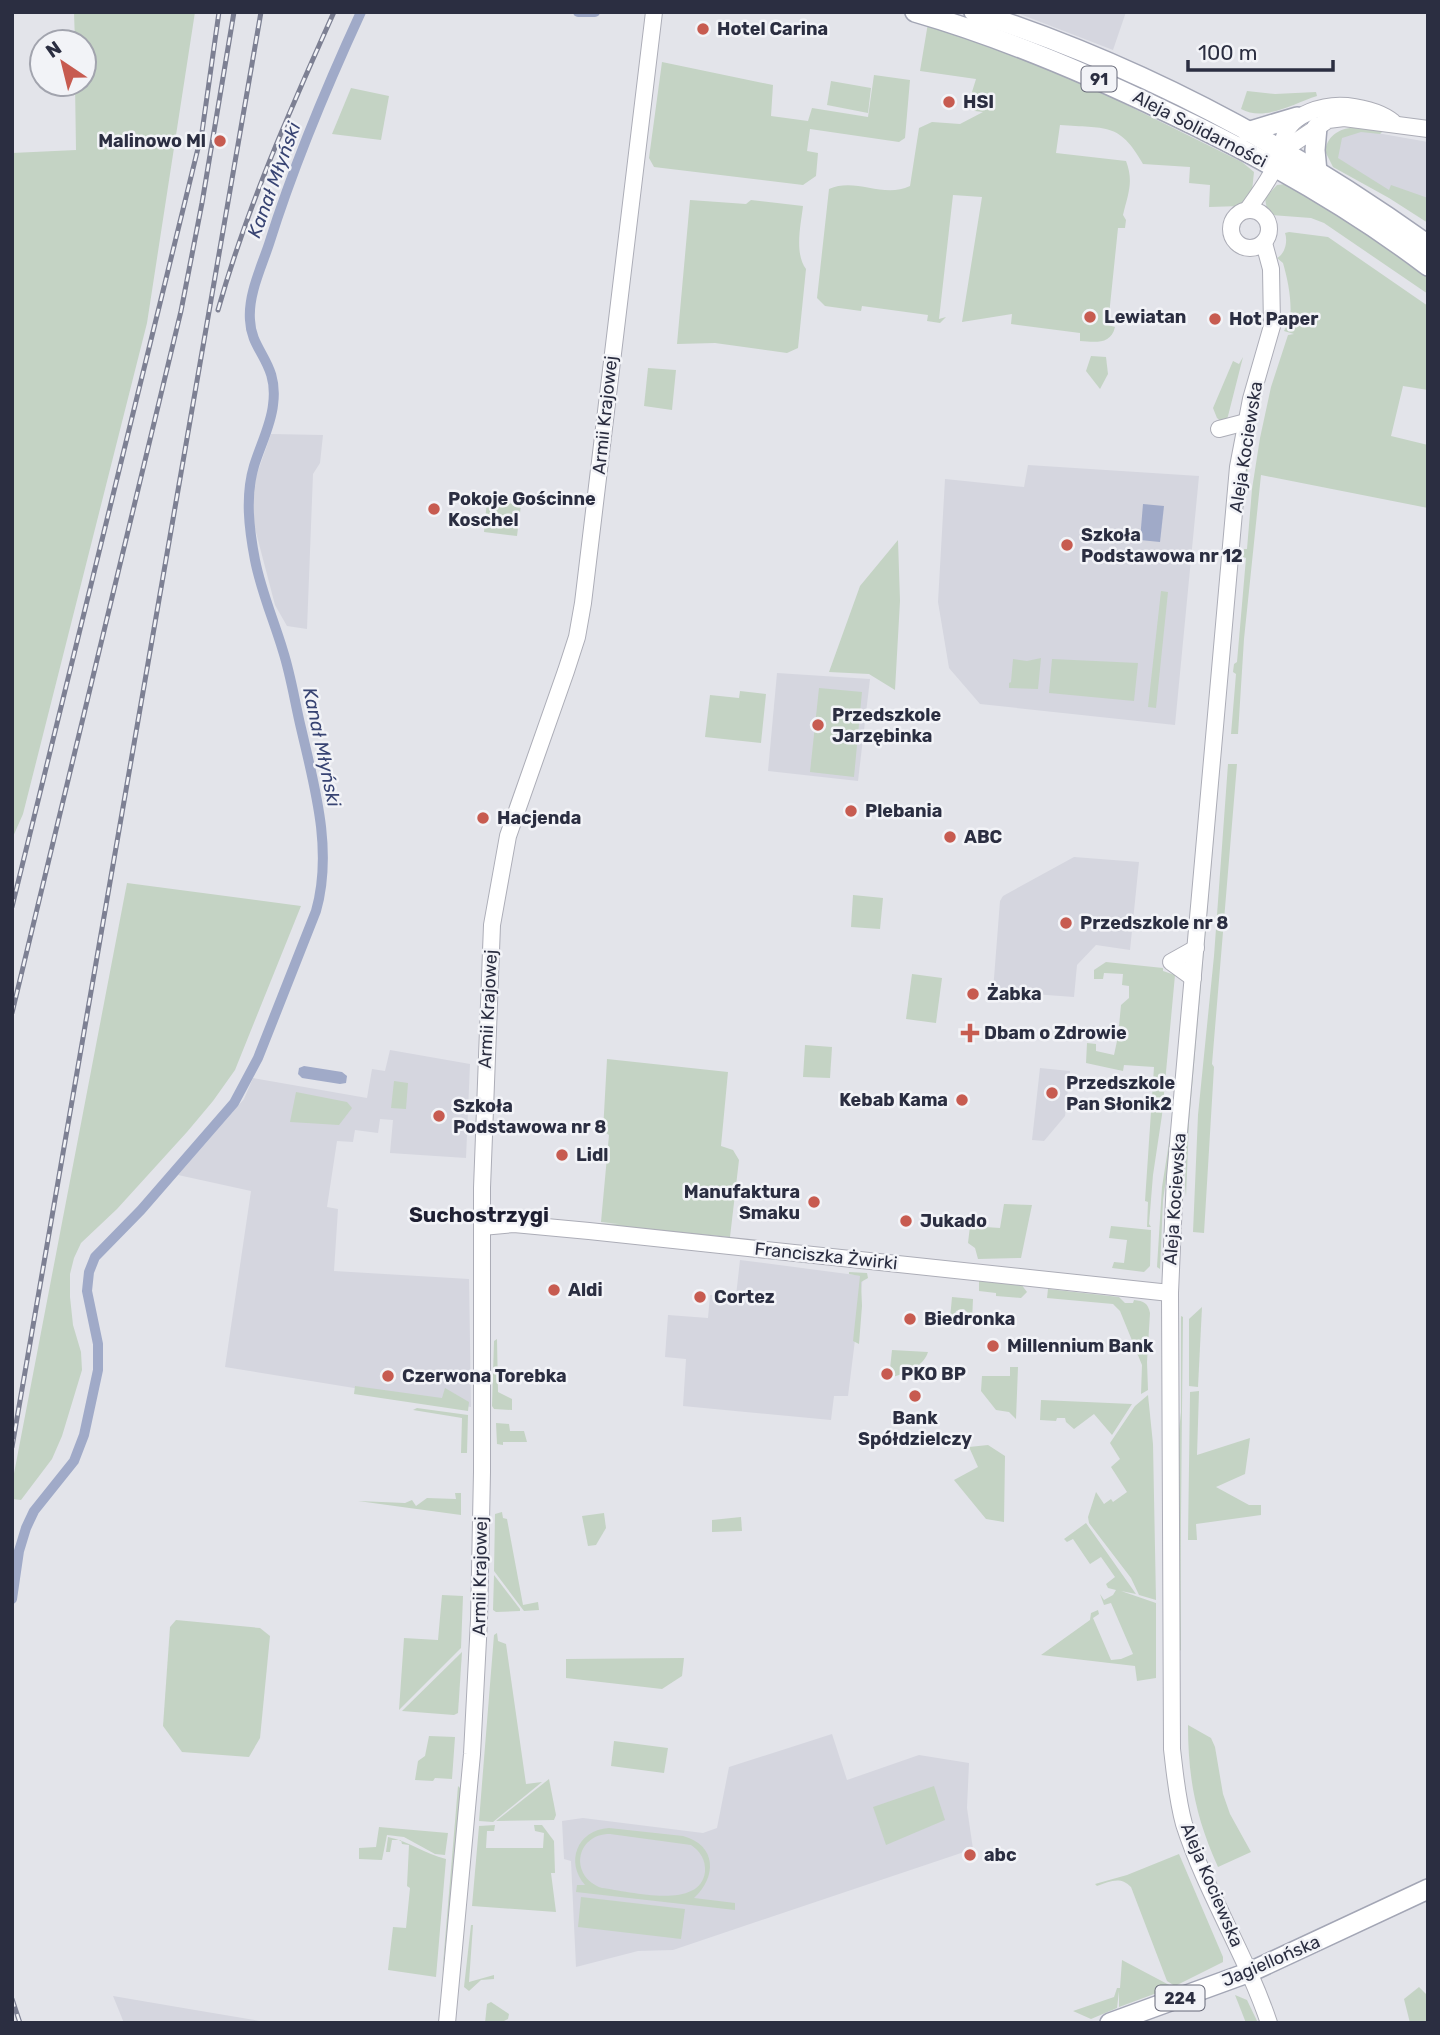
<svg xmlns="http://www.w3.org/2000/svg" width="1440" height="2035" font-family="Rubik,sans-serif">
  <style>
    .built { fill: #d5d6df }
    .green { fill: #c4d3c4; fill-rule: evenodd }
    .water { fill: #a0aac8 }
    .lines { fill: none; stroke-linecap: round; stroke-linejoin: round }
    .canal { stroke: #a0aac8; stroke-width: 10 }
    .secondary-casing { stroke: #acadb7; stroke-width: 18 }
    .primary-casing { stroke: #a3a6b5; stroke-width: 22 }
    .secondary { stroke: #fff; stroke-width: 16 }
    .primary { stroke: #fff; stroke-width: 19 }
    .rail-casing { stroke: #7d8093; stroke-width: 5 }
    .rail { stroke: #f2f3f7; stroke-width: 2.5; stroke-dasharray: 8; stroke-linecap: butt }
    .poi-dot { fill: #c75b50; stroke: #f2f3f7; stroke-width: 2.5 }
    .labels { text-anchor: middle; dominant-baseline: central; stroke-width: 5; stroke-linejoin: round; paint-order: stroke }
    .shield { fill: #f2f3f7; stroke: #676978; stroke-width: 2 }
    .shield-label { font-size: 16px; font-weight: bold; fill: #2b2e41 }
    .poi-label { font-size: 18px; font-weight: bold; fill: #2b2e41; stroke: #f2f3f7; text-anchor: start }
    .street-label { font-size: 18px; fill: #2b2e41; stroke: #f2f3f7 }
    .water-label { font-size: 19px; font-style: italic; fill: #384473; stroke: #f2f3f7 }
    .quarter-label { font-size: 21px; font-weight: bold; fill: #1e1f32; stroke: #f2f3f7 }
  </style>
  <rect width="100%" height="100%" fill="#e3e4ea"/>
  <g class="built">
    <polygon points="1015,12 1126,12 1113,50"/>
    <polygon points="1360,130 1428,142 1428,216 1337,158 1340,138"/>
    <polygon points="271,434 323,435 320,463 313,474 307,629 287,626 275,605 252,517 252,488"/>
    <polygon points="1028,465 1199,476 1175,725 980,704 949,668 938,602 945,479 1024,487"/>
    <polygon points="777,673 870,679 858,781 768,771"/>
    <polygon points="1074,857 1139,862 1130,950 1096,945 1077,965 1074,997 993,991 1000,901 1003,896"/>
    <polygon points="390,1050 470,1064 466,1158 390,1153 393,1120 380,1119 378,1133 355,1130 353,1142 337,1141 327,1207 338,1209 334,1271 469,1279 471,1407 225,1367 251,1191 178,1175 244,1099 253,1078 367,1098 372,1069 385,1071"/>
    <polygon points="1040,1068 1070,1071 1065,1116 1044,1141 1032,1140"/>
    <polygon points="740,1260 863,1276 848,1396 834,1396 831,1420 683,1406 686,1359 665,1357 668,1315 708,1318 710,1295 736,1296"/>
    <polygon points="832,1734 847,1780 919,1755 969,1763 967,1808 973,1849 673,1950 638,1951 576,1967 571,1861 564,1859 562,1821 583,1818 703,1833 717,1828 729,1767"/>
    <polygon points="113,1996 195,2010 272,2023 124,2023"/>
  </g>
  <g class="green">
    <polygon points="74,12 195,12 147,323 23,814 12,839 12,153 76,150 75,84 84,84 84,42 75,42"/>
    <path d="M928,23L1040,62L1242,162L1254,172L1252,191L1241,206L1209,207L1210,185L1189,183L1190,167L1143,164C1119,121 1105,129 1060,125L1056,153L1126,161C1134,182 1128,194 1123,215L1126,220L1125,228H1118L1108,325L1115,327C1111,345 1095,342 1080,341V333L1011,324L1012,314L962,322L982,197L953,195L939,319L946,317L940,323L927,321L928,315L862,306L861,311L825,306L817,298L829,189C856,177 883,199 910,186L919,128L932,122L960,124L983,112L975,111L968,105L976,79L920,71Z"/>
    <polygon points="662,62 773,85 771,116 808,121 812,108 868,117 874,75 910,80 905,138 899,142 810,129 807,151 818,153 816,176 803,185 654,167 649,158"/>
    <polygon points="831,81 871,88 868,113 827,105"/>
    <polygon points="351,88 389,96 381,140 332,134"/>
    <path d="M1247,91L1275,94L1316,92L1317,96C1294,103 1265,122 1241,109Z"/>
    <path d="M1357,127L1383,131L1380,134L1361,132L1342,138L1338,158L1389,190L1391,185L1428,198V223L1389,198L1333,167L1325,151C1328,134 1341,128 1357,127Z"/>
    <polygon points="1285,184 1328,207 1428,275 1428,294 1324,223 1311,218 1271,215 1267,210 1265,198 1277,185"/>
    <path d="M690,200L746,204L751,200L803,206C801,224 794,253 806,269L798,348L787,353L715,343L677,344Z"/>
    <path d="M1289,232L1328,237L1428,306V390L1403,386L1391,436L1428,445V508L1261,475L1244,639L1238,734H1231L1236,674L1233,672L1234,664L1237,662L1246,558L1243,557L1244,549H1247L1252,489L1260,438L1271,387L1288,335L1294,334L1284,331L1286,327L1289,328C1293,306 1289,284 1283,263L1277,258C1285,254 1288,241 1285,233Z"/>
    <polygon points="1091,356 1106,357 1108,374 1100,389 1086,371"/>
    <polygon points="1243,357 1228,416 1226,422 1223,423 1217,418 1213,408 1233,361 1239,364"/>
    <polygon points="648,368 676,370 672,410 644,406"/>
    <polygon points="1248,443 1251,444 1241,524 1189,1122 1186,1197 1185,1186 1187,1124 1240,517"/>
    <polygon points="487,500 521,505 517,536 484,532"/>
    <polygon points="898,540 900,601 895,690 869,674 829,672 860,586"/>
    <polygon points="1161,591 1168,592 1156,708 1148,707"/>
    <polygon points="1041,658 1038,689 1009,688 1009,683 1011,682 1013,659 1027,661"/>
    <polygon points="1052,659 1138,663 1134,701 1049,693"/>
    <polygon points="819,688 862,692 854,777 810,772"/>
    <polygon points="740,691 766,694 761,743 705,737 710,695 739,698"/>
    <polygon points="1228,764 1237,764 1212,1064 1214,1067 1204,1233 1193,1232 1198,1115 1214,956"/>
    <polygon points="127,883 301,906 235,1070 213,1101 187,1132 117,1209 81,1243 74,1258 70,1274 70,1297 73,1325 81,1352 82,1370 62,1436 52,1459 21,1500 12,1499 12,1484"/>
    <polygon points="853,895 883,898 880,929 851,927"/>
    <polygon points="1106,962 1163,968 1163,971 1175,975 1162,1115 1153,1175 1149,1224 1151,1227 1147,1227 1148,1202 1145,1201 1154,1067 1124,1065 1123,1071 1086,1063 1087,1043 1096,1044 1096,1051 1114,1055 1120,1027 1125,1027 1119,1026 1121,1005 1129,998 1129,986 1122,985 1123,974 1104,973 1103,979 1094,979 1094,970"/>
    <polygon points="912,974 942,978 936,1023 906,1019"/>
    <polygon points="805,1045 832,1047 830,1078 803,1077"/>
    <polygon points="607,1059 728,1072 721,1146 733,1150 739,1160 730,1237 594,1225 594,1223 619,1224 601,1222 609,1135 603,1131"/>
    <polygon points="394,1081 408,1083 406,1109 391,1108"/>
    <polygon points="296,1092 347,1102 352,1108 339,1125 290,1122"/>
    <polygon points="1174,1111 1175,1119 1163,1200 1160,1269 1157,1267 1162,1187"/>
    <polygon points="1004,1204 1032,1205 1021,1258 978,1259 975,1248 968,1243 970,1226 1000,1228"/>
    <polygon points="1111,1226 1151,1230 1150,1266 1144,1272 1112,1268 1114,1262 1124,1263 1127,1240 1109,1238"/>
    <polygon points="849,1272 867,1273 868,1278 861,1282 862,1306 859,1344 853,1341 860,1276 849,1274"/>
    <polygon points="979,1279 1021,1284 1027,1292 1021,1298 996,1296 996,1293 979,1291"/>
    <path d="M1048,1289L1119,1297L1125,1303H1133L1134,1300C1144,1301 1148,1303 1150,1313L1147,1362L1148,1390L1141,1394L1142,1365L1120,1311L1113,1304L1047,1298Z"/>
    <polygon points="952,1297 973,1299 972,1321 968,1320 967,1312 964,1309 956,1311 954,1319 950,1319"/>
    <polygon points="1202,1307 1198,1387 1189,1386 1189,1319"/>
    <path d="M1181,1316L1183,1317C1182,1428 1180,1539 1181,1650L1178,1652V1440L1181,1412Z"/>
    <polygon points="497,1339 498,1392 512,1399 512,1410 494,1409 492,1406 494,1341"/>
    <path d="M892,1350L928,1352C923,1368 903,1374 889,1378Z"/>
    <polygon points="1010,1367 1018,1367 1016,1419 1009,1412 996,1410 981,1391 982,1376 1010,1376"/>
    <polygon points="355,1386 442,1398 445,1388 469,1402 468,1411 354,1394"/>
    <polygon points="1199,1391 1197,1455 1250,1438 1245,1474 1216,1487 1249,1505 1261,1505 1261,1515 1196,1524 1197,1540 1188,1540 1190,1392"/>
    <polygon points="1148,1395 1153,1444 1156,1600 1139,1595 1131,1578 1089,1523 1088,1517 1096,1492 1104,1504 1111,1499 1113,1502 1127,1492 1111,1467 1120,1459 1110,1443 1135,1406"/>
    <polygon points="1041,1400 1132,1404 1112,1435 1094,1414 1074,1429 1066,1422 1065,1418 1057,1418 1056,1421 1040,1420"/>
    <polygon points="417,1408 468,1415 467,1453 461,1453 462,1418 413,1410"/>
    <polygon points="496,1423 509,1424 510,1431 524,1431 527,1442 503,1442 503,1445 497,1444"/>
    <polygon points="988,1445 1005,1456 1004,1522 986,1519 954,1480 978,1467 969,1447"/>
    <polygon points="455,1493 461,1493 461,1515 358,1501 405,1503 412,1500 416,1506 427,1498 456,1499"/>
    <polygon points="502,1512 503,1518 507,1519 523,1605 538,1602 539,1610 524,1611 494,1571 495,1514"/>
    <polygon points="604,1513 606,1528 596,1545 588,1546 582,1516"/>
    <polygon points="741,1517 742,1531 712,1532 712,1520"/>
    <polygon points="1086,1523 1136,1594 1121,1591 1156,1603 1156,1678 1137,1681 1135,1666 1041,1655 1090,1620 1091,1613 1098,1610 1099,1614 1093,1618 1111,1660 1121,1659 1133,1654 1111,1603 1104,1605 1100,1594 1104,1600 1113,1595 1116,1590 1108,1588 1106,1584 1115,1577 1101,1557 1090,1564 1073,1539 1067,1542 1064,1539"/>
    <polygon points="494,1575 520,1609 520,1611 496,1612 493,1610"/>
    <polygon points="442,1595 463,1596 461,1648 399,1710 404,1638 438,1640"/>
    <polygon points="176,1620 260,1628 270,1636 260,1738 249,1757 182,1752 163,1726 170,1627"/>
    <polygon points="497,1633 498,1641 506,1644 526,1784 542,1782 493,1822 479,1821 494,1635"/>
    <polygon points="462,1652 458,1713 454,1715 402,1711"/>
    <polygon points="684,1658 682,1676 662,1689 566,1678 566,1659"/>
    <path d="M1188,1725L1211,1738L1215,1747L1223,1794L1230,1814L1251,1852L1218,1867C1196,1818 1188,1779 1188,1725Z"/>
    <polygon points="429,1736 455,1737 452,1779 435,1778 433,1781 415,1780 418,1761 425,1756"/>
    <polygon points="614,1741 668,1748 664,1773 611,1766"/>
    <polygon points="549,1779 556,1815 554,1820 496,1821"/>
    <polygon points="458,1786 463,1791 442,1976"/>
    <polygon points="934,1786 945,1820 886,1845 873,1807"/>
    <polygon points="495,1825 494,1831 487,1831 486,1848 543,1848 544,1833 535,1831 534,1825 542,1825 554,1841 555,1873 551,1873 556,1912 472,1906 479,1826"/>
    <polygon points="379,1827 448,1833 445,1855 435,1854 404,1837 387,1835 382,1860 359,1859 359,1848 376,1847"/>
    <path d="M609,1828L683,1836C717,1845 717,1877 694,1898L735,1903V1910L576,1892L577,1885H585C565,1862 577,1830 609,1828ZM610,1834L691,1845C700,1851 706,1860 705,1872C700,1911 628,1891 602,1888C569,1877 575,1834 610,1834Z"/>
    <path d="M388,1837C409,1841 425,1854 446,1859L436,1977L388,1970L393,1927L406,1928L410,1888L407,1886L409,1845L402,1844L401,1840H392L390,1852H386Z"/>
    <path d="M1179,1854L1223,1957V1962L1175,1986L1167,1981L1131,1887C1121,1876 1110,1881 1097,1886L1095,1884L1127,1875Z"/>
    <polygon points="581,1897 685,1909 681,1939 578,1927"/>
    <polygon points="471,1925 473,1925 469,1982 494,1975 494,1979 481,1980 469,1991 464,1987"/>
    <polygon points="1122,1960 1173,1987 1119,2007 1119,1991 1117,2008 1091,2019 1073,2011 1114,1997 1117,1988 1120,1988"/>
    <polygon points="1419,1987 1428,1996 1428,2023 1410,2023 1404,1999"/>
    <polygon points="1235,1995 1247,2000 1258,2023 1246,2023"/>
    <polygon points="491,2002 509,2014 508,2019 500,2023 485,2023 487,2004"/>
  </g>
  <g class="water">
    <polygon points="1143,504 1164,506 1160,542 1140,540"/>
    <polygon points="304,1066 342,1072 347,1076 346,1083 340,1084 302,1078 298,1074 299,1068"/>
  </g>
  <g class="lines">
    <g class="canal">
      <polyline points="578,12 595,12"/>
      <path d="M12,1599L19,1551L26,1528L34,1511L74,1461L84,1435L98,1370V1344L87,1291L89,1272L95,1257L141,1210L234,1103L258,1058L316,911C333,851 315,788 301,728C295,703 291,676 283,651C274,621 261,591 255,560C249,529 245,496 254,466C260,446 271,425 273,405C279,362 251,352 250,320C248,295 261,268 269,244C294,164 326,88 361,12"/>
    </g>
    <defs>
      <g id="secondary">
        <polyline points="1282,151 1328,120 1344,118 1428,129"/>
        <path d="M1248,209C1260,192 1274,173 1281,153C1283,148 1282,142 1284,137C1291,113 1325,104 1347,106C1363,108 1381,112 1393,122"/>
        <circle cx="1250" cy="229" r="19"/>
        <path d="M1264,243L1271,269L1272,326L1251,399L1238,467L1175,1177L1170,1293L1172,1749C1175,1774 1177,1799 1184,1824C1206,1893 1246,1954 1269,2023"/>
        <polyline points="1219,429 1246,422"/>
        <polyline points="1193,978 1171,962 1196,948"/>
        <polyline points="482,1227 514,1224 589,1231 1170,1293"/>
        <polyline points="447,2023 472,1754 479,1620 482,1472 482,1188 492,925 508,836 566,671 577,637 583,603 654,12"/>
      </g>
      <g id="primary">
        <path d="M915,12C1002,37 1086,73 1167,112C1258,155 1348,205 1428,266"/>
        <path d="M974,12C1136,64 1290,146 1428,245"/>
        <polyline points="1247,132 1297,117"/>
        <polyline points="1317,172 1315,150 1317,127"/>
        <polyline points="1110,2023 1250,1972 1428,1889"/>
      </g>
    </defs>
    <use href="#secondary" class="secondary-casing"/>
    <use href="#primary" class="primary-casing"/>
    <use href="#secondary" class="secondary"/>
    <use href="#primary" class="primary"/>
    <defs>
      <g id="rail">
        <path d="M218,310C247,207 290,110 334,12"/>
        <polyline points="12,907 202,132 219,12"/>
        <polyline points="12,1013 181,311 202,203 234,12"/>
        <polyline points="12,1447 261,12"/>
        <polyline points="12,1999 20,2023"/>
      </g>
    </defs>
    <use href="#rail" class="rail-casing"/>
    <use href="#rail" class="rail"/>
  </g>
  <g class="poi-dot">
    <circle cx="703" cy="29" r="7"/>
    <circle cx="949" cy="102" r="7"/>
    <circle cx="220" cy="141" r="7"/>
    <circle cx="1090" cy="317" r="7"/>
    <circle cx="1215" cy="319" r="7"/>
    <circle cx="434" cy="509" r="7"/>
    <circle cx="1067" cy="545" r="7"/>
    <circle cx="818" cy="725" r="7"/>
    <circle cx="851" cy="811" r="7"/>
    <circle cx="483" cy="818" r="7"/>
    <circle cx="950" cy="837" r="7"/>
    <circle cx="1066" cy="923" r="7"/>
    <circle cx="973" cy="994" r="7"/>
    <path d="M966.5 1022.5h7v7h7v7h-7v7h-7v-7h-7v-7h7z"/>
    <circle cx="1052" cy="1093" r="7"/>
    <circle cx="962" cy="1100" r="7"/>
    <circle cx="439" cy="1116" r="7"/>
    <circle cx="562" cy="1155" r="7"/>
    <circle cx="814" cy="1202" r="7"/>
    <circle cx="906" cy="1221" r="7"/>
    <circle cx="554" cy="1290" r="7"/>
    <circle cx="700" cy="1297" r="7"/>
    <circle cx="910" cy="1319" r="7"/>
    <circle cx="993" cy="1346" r="7"/>
    <circle cx="887" cy="1374" r="7"/>
    <circle cx="388" cy="1376" r="7"/>
    <circle cx="915" cy="1396" r="7"/>
    <circle cx="970" cy="1855" r="7"/>
  </g>
  <g class="labels">
    <g class="shield">
      <rect x="1081.5" y="66.5" width="35" height="25" rx="5"/>
      <rect x="1155.5" y="1985.5" width="49" height="25" rx="5"/>
    </g>
    <g class="shield-label">
      <text x="1099" y="79">91</text>
      <text x="1180" y="1998">224</text>
    </g>
    <g class="poi-label">
      <text x="717" y="29">Hotel Carina</text>
      <text x="963" y="102">HSI</text>
      <text x="206" y="141" text-anchor="end">Malinowo Ml</text>
      <text x="1104" y="317">Lewiatan</text>
      <text x="1229" y="319">Hot Paper</text>
      <text x="448" y="499">Pokoje Gościnne<tspan x="448" dy="21">Koschel</tspan></text>
      <text x="1081" y="535">Szkoła<tspan x="1081" dy="21">Podstawowa nr 12</tspan></text>
      <text x="832" y="715">Przedszkole<tspan x="832" dy="21">Jarzębinka</tspan></text>
      <text x="865" y="811">Plebania</text>
      <text x="497" y="818">Hacjenda</text>
      <text x="964" y="837">ABC</text>
      <text x="1080" y="923">Przedszkole nr 8</text>
      <text x="987" y="994">Żabka</text>
      <text x="984" y="1033">Dbam o Zdrowie</text>
      <text x="1066" y="1083">Przedszkole<tspan x="1066" dy="21">Pan Słonik2</tspan></text>
      <text x="948" y="1100" text-anchor="end">Kebab Kama</text>
      <text x="453" y="1106">Szkoła<tspan x="453" dy="21">Podstawowa nr 8</tspan></text>
      <text x="576" y="1155">Lidl</text>
      <text x="800" y="1192" text-anchor="end">Manufaktura<tspan x="800" dy="21">Smaku</tspan></text>
      <text x="920" y="1221">Jukado</text>
      <text x="568" y="1290">Aldi</text>
      <text x="714" y="1297">Cortez</text>
      <text x="924" y="1319">Biedronka</text>
      <text x="1007" y="1346">Millennium Bank</text>
      <text x="901" y="1374">PKO BP</text>
      <text x="402" y="1376">Czerwona Torebka</text>
      <text x="915" y="1418" text-anchor="middle">Bank<tspan x="915" dy="21">Spółdzielczy</tspan></text>
      <text x="984" y="1855">abc</text>
    </g>
    <g class="street-label">
      <text transform="translate(1200 129) rotate(27)">Aleja Solidarności</text>
      <text transform="translate(605 415) rotate(-84)">Armii Krajowej</text>
      <text transform="translate(1246 447) rotate(-81)">Aleja Kociewska</text>
      <text transform="translate(488 1009) rotate(-87)">Armii Krajowej</text>
      <text transform="translate(1175 1199) rotate(-86)">Aleja Kociewska</text>
      <text transform="translate(826 1256) rotate(6)">Franciszka Żwirki</text>
      <text transform="translate(480 1576) rotate(-89)">Armii Krajowej</text>
      <text transform="translate(1212 1885) rotate(67)">Aleja Kociewska</text>
      <text transform="translate(1271 1961) rotate(-23)">Jagiellońska</text>
    </g>
    <g class="water-label">
      <text transform="translate(274 180) rotate(-70)">Kanał Młyński</text>
      <text transform="translate(322 747) rotate(78)">Kanał Młyński</text>
    </g>
    <g class="quarter-label">
      <text x="479" y="1214">Suchostrzygi</text>
    </g>
  </g>
  <rect width="1440" height="2035" fill="none" stroke="#2b2e41" stroke-width="28"/>
  <g transform="translate(63 63) rotate(325)"><circle r="33" fill="#f2f3f7" stroke="#a2a4ae" stroke-width="2"/>
  <path d="M0-5L12 26L0 18L-12 26Z" fill="#c75b50"/>
  <text y="-10" font-size="19" font-weight="bold" text-anchor="middle" fill="#2b2e41">N</text>
  </g>
  <path d="M1188 60v10h145v-10" fill="none" stroke="#2b2e41" stroke-width="3.5"/>
  <text x="1198" y="60" font-size="21" fill="#2b2e41" stroke="#f2f3f7" stroke-width="5" paint-order="stroke">100 m</text>
</svg>
